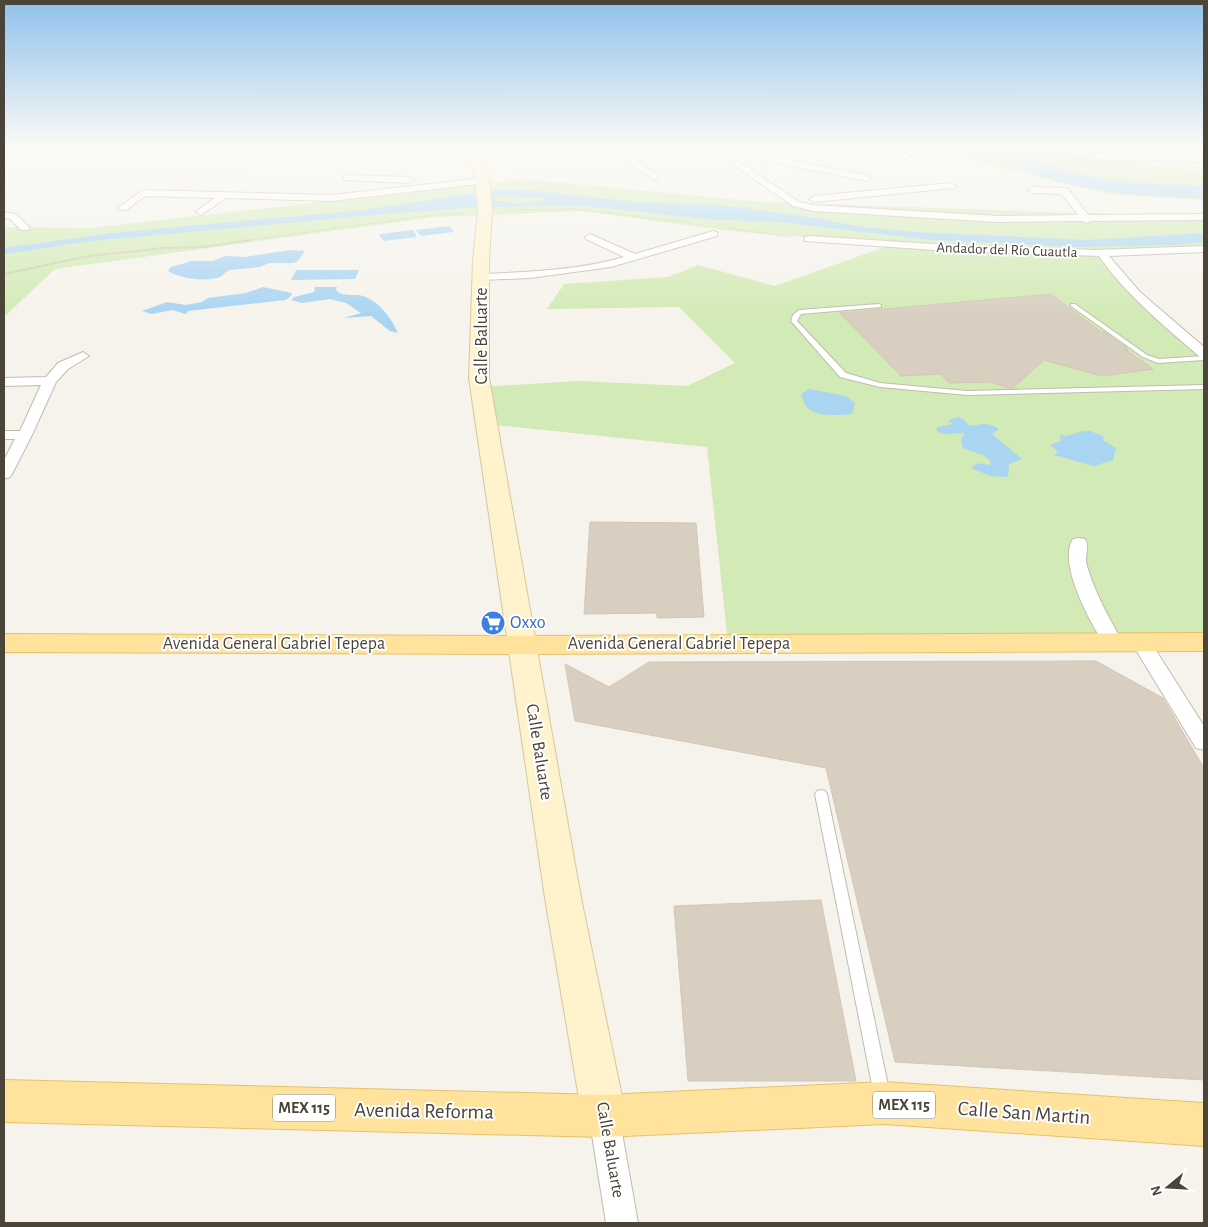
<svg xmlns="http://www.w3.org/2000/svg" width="1208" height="1227" font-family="'Alegreya Sans',sans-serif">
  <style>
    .green { fill: #d2eab5 }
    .water { fill: #a9d4f2; fill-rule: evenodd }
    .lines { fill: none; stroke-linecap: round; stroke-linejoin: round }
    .river { fill: #a9d4f2; fill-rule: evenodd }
    .building { fill: #d8cfc1; stroke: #d3c7b4 }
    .lane-casing { stroke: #c2bbae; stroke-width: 2 }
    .street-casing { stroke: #c2bbae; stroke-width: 2 }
    .secondary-casing { stroke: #d6c79b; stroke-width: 2 }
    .primary-casing { stroke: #e6c16a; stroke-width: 2 }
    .path-far1 { stroke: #c4b79f; stroke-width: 1; stroke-dasharray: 1 1; stroke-linecap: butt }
    .path { stroke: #c4b79f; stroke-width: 2; stroke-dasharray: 1 1; stroke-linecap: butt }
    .lane { fill: #fff; fill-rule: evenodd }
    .street { fill: #fff; fill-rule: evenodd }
    .secondary { fill: #fff3cd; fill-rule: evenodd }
    .primary { fill: #ffe39c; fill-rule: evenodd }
    .labels { text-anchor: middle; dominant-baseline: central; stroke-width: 4; stroke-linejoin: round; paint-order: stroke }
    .far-street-label { font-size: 15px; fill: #4b4439; stroke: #fff }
    .shield { fill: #fff; stroke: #817c74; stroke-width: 1 }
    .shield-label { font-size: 16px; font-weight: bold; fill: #4b4439 }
    .street-label { font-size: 18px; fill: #4b4439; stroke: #fff }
    .shop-label { font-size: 18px; fill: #366cbe; stroke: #fff; text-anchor: start }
    .near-street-label { font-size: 21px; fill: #4b4439; stroke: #fff }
  </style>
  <rect width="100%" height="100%" fill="#f6f3ec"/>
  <g class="green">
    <polygon points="974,146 1062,146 1067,155 1204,171 1204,200 1113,195 971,161"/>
    <polygon points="525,179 761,202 1204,217 1204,249 1094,253 1196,346 1204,346 1204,644 728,643 707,447 487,424 481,387 579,381 687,386 735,363 679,307 547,309 564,284 668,277 698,265 775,286 893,244 730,231 582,211 436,217 55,269 4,317 4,227 91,228"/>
  </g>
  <g class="water">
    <path d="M495,190H526L636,202L720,205L810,217L861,227L916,232L1087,240L1204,233V242L1174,245L1075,247L932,240L779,222L706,219L576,205L465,208L386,214L91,241L4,254V248L112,233L363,210ZM501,196L539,198L547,201L517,203L488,200Z"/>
    <polygon points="449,226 454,232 421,236 416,230"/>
    <polygon points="413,230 417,237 383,241 379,234"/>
    <path d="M290,250L305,251L297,262L293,263H269L260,267L229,270C225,272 223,276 220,277C206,282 181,279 168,271L171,267L192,261H213L225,256L245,257Z"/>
    <polygon points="296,270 359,270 355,279 291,280"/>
    <polygon points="263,287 292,293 291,296 286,300 188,311 186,314 172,310 152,314 142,311 167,302 186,305 202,302 208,298 246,293"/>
    <path d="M315,287H337L336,290C343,298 354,293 363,296C379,301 392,319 398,333L390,331L371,316L344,318L361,313L346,303L330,299L302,303L291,300L294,297L314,292Z"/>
    <path d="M809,389L846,396L855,403L852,414C839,415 815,418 806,406C804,403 803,398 801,394Z"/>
    <path d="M958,417L963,419L969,426C984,425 985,421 999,429L992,434L1022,459L1009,464L1008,477L990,476L971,468C976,462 982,463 989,465L991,462L985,456L963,448L961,439L965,434C955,430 946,439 936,430L938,427L953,424L949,421L951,419Z"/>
    <polygon points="1083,431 1090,431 1103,436 1104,441 1116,448 1113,460 1094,466 1054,455 1058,452 1050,445 1061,441 1060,435 1067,436"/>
  </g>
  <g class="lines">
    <path class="river" d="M1009,146H1032L1025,152C1072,184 1149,183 1204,186V198C1159,198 1029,191 1002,152Z"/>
  </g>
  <g class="building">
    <polygon points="1051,294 1101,332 1104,332 1128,349 1125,349 1153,369 1102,376 1044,360 1013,388 1008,388 991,382 949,383 941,374 901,376 840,313"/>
    <polygon points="590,522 696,523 704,617 657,618 657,613 584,614"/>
    <polygon points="1096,661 1163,698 1204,768 1204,1080 895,1062 826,768 575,721 565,664 609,687 649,662"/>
    <polygon points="821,900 856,1081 688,1081 674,906"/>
  </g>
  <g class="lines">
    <defs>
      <g id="lane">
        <polygon points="879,304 881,305 881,307 801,314 797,321 846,373 880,383 967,391 1204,385 1204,389 967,395 880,387 840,377 791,321 793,315 799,310"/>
        <polygon points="1071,304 1075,304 1147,355 1159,359 1204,356 1204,360 1158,363 1143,357 1071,306"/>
        <polygon points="821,790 825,791 827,794 890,1095 888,1100 882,1102 876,1100 874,1095 815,794 817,791"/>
      </g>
      <g id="street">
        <polygon points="613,146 727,148 867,175 871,178 867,181 728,154 799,202 813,205 997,216 1078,215 1062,194 1033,193 1028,190 1033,187 1065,188 1068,189 1088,215 1204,214 1204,220 1091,221 1087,223 1083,221 997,222 813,211 793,206 717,153 627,153 657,175 657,179 654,180 616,153 471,151 467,149 471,147 611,148"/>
        <polygon points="844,146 863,146 907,153 911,156 907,159 848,148"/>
        <polygon points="1094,154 1204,156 1204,162 1091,159 1090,157"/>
        <polygon points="347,175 409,177 414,180 409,183 344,180 344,176"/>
        <polygon points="483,178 486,179 486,183 332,201 226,198 201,215 196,212 198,210 215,198 145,196 126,210 120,210 118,208 143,190 332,195"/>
        <polygon points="951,183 956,186 954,188 814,202 809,199 814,196"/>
        <polygon points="4,212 16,214 30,228 29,230 21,230 10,219 4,218"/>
        <path d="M713,231L717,232V236L611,267L530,278L482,280L476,277L482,274C529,272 579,270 624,257L586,239L585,237L590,234L635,254Z"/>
        <path d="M809,236L934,244L1094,250L1204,246V252L1109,256L1140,292L1204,347V357L1199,356C1163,325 1126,295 1099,256L934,250L805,241L804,239L805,237Z"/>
        <polygon points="83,352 89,356 68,369 56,382 32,435 12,474 10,477 4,479 4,460 15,439 4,439 4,431 20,431 41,385 4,386 4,378 46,377 58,363"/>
        <path d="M1079,538L1085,539C1090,547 1084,557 1087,566C1095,593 1108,616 1122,641L1119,645L1112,647L1105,645C1091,624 1057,563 1073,539Z"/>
        <polygon points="1141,636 1148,638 1204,726 1204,750 1196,748 1131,642 1134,638"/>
        <polygon points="604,1102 615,1106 619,1116 638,1223 606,1223 589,1116 593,1106"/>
      </g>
      <polygon id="secondary" points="451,146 469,146 479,149 489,176 492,210 489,260 489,378 581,898 626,1116 620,1131 604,1137 588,1131 582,1116 545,898 469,378 473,260 478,210 475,176 469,154 453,149"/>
      <g id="primary">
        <polygon points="1204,633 1204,651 522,654 4,652 4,634 522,636"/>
        <polygon points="4,1080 604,1095 884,1082 1204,1103 1204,1146 884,1124 604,1137 4,1122"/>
      </g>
    </defs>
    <use href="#lane" class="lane-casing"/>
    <use href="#street" class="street-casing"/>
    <use href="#secondary" class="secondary-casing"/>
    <use href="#primary" class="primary-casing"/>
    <g class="path-far1">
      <polyline points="504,210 575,209 692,223"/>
      <polyline points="728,228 794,238"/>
      <polyline points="242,241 443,214 466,214"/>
    </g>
    <polyline class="path" points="4,274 89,256 164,248 203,247 250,240"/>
    <use href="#lane" class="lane"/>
    <use href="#street" class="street"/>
    <use href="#secondary" class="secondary"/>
    <use href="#primary" class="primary"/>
  </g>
  <linearGradient id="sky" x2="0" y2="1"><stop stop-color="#8fc1ec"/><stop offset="0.46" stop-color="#fbfaf6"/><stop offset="1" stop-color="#fbfaf6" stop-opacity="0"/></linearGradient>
  <rect width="1208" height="318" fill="url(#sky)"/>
  <defs>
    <symbol id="supermarket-disc" viewBox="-11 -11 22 22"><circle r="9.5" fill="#3f7fe0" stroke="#fff"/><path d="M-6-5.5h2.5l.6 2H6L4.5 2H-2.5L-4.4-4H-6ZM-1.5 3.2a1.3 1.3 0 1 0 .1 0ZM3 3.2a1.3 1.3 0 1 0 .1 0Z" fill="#fff"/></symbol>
  </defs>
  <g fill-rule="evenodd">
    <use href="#supermarket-disc" x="479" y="609" width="28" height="28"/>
  </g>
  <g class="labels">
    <g class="far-street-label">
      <text transform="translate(1007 250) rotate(2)">Andador del Río Cuautla</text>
    </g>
    <g class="shield">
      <rect x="873" y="1091.5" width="62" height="27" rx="4"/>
      <rect x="273" y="1094.5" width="62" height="27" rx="4"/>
    </g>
    <g class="shield-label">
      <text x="904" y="1105">MEX 115</text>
      <text x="304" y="1108">MEX 115</text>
    </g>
    <g class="street-label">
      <text transform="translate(482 336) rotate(-90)">Calle Baluarte</text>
      <text x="274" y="644">Avenida General Gabriel Tepepa</text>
      <text x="679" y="644">Avenida General Gabriel Tepepa</text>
      <text transform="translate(539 752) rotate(81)">Calle Baluarte</text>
      <text transform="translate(610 1150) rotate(80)">Calle Baluarte</text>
    </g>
    <g class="shop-label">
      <text x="510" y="623">Oxxo</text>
    </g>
    <g class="near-street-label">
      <text transform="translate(424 1111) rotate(1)">Avenida Reforma</text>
      <text transform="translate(1024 1113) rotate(4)">Calle San Martin</text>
    </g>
  </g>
  <rect width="1208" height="1227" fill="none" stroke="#4b4439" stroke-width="10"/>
  <g transform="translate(1168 1187) rotate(252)" stroke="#ffffff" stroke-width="4" paint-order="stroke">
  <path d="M0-4L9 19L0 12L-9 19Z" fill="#4b4439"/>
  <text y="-8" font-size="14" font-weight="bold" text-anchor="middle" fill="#4b4439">N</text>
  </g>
</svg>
